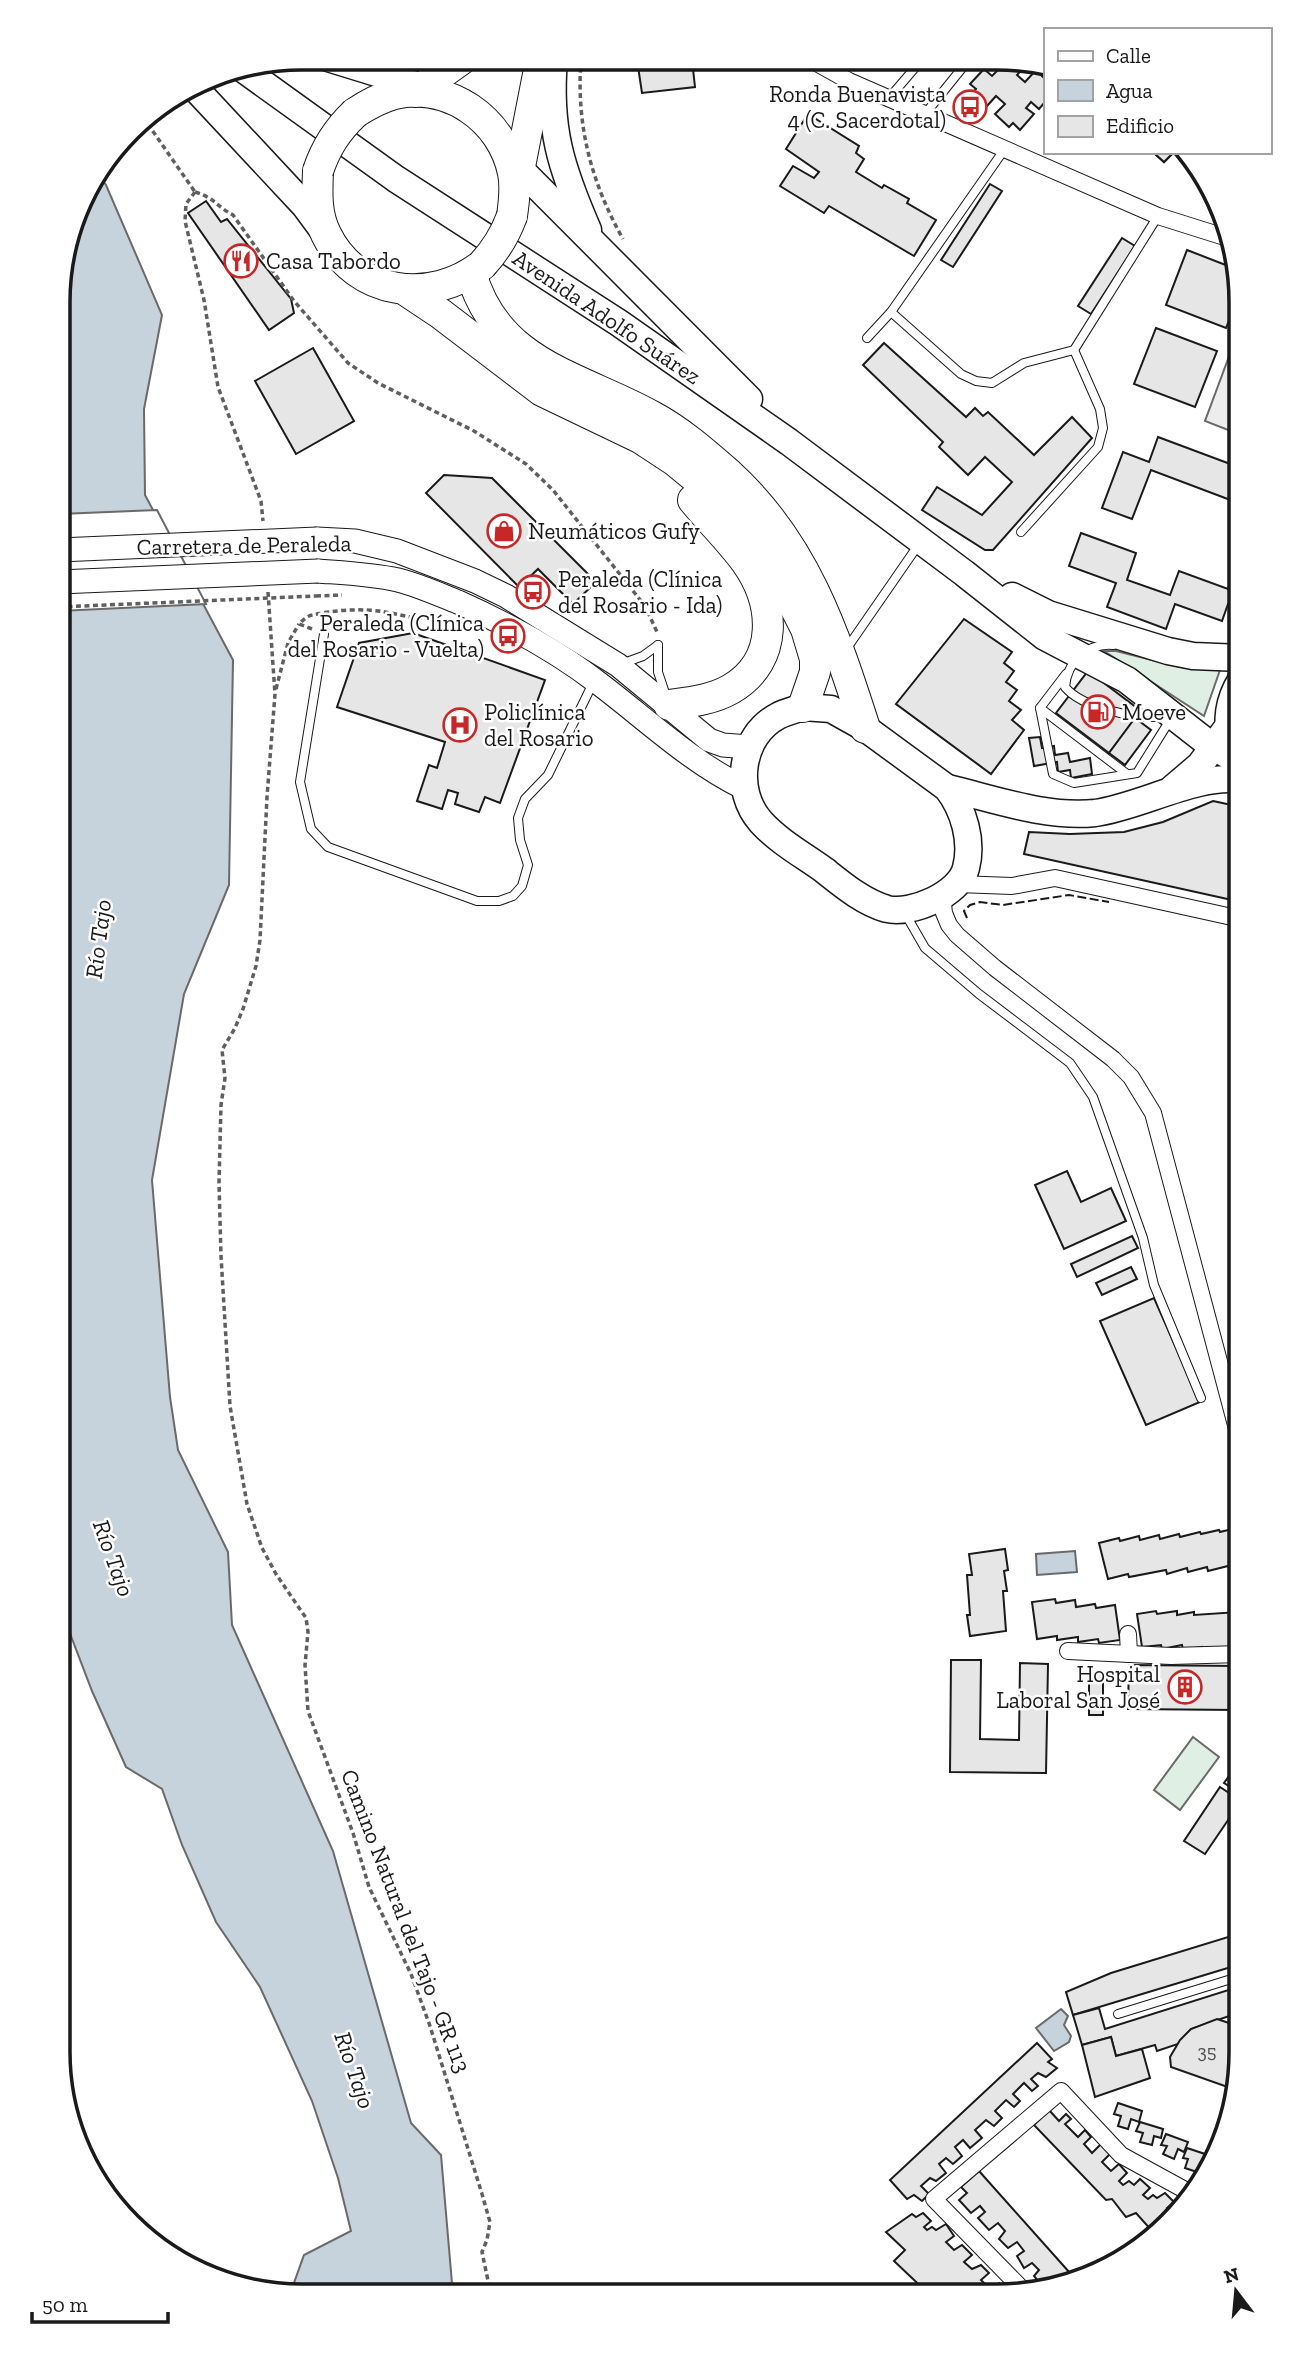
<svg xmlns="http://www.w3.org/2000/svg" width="1299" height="2354" font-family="'Zilla Slab',serif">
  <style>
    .green { fill: #e0efe3; stroke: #6a6a6a; stroke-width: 2 }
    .parking { fill: #ededed; stroke: #6a6a6a; stroke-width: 2 }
    .water { fill: #c6d2dc; stroke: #6a6a6a; stroke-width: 2 }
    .pier { fill: #fff; stroke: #6a6a6a; stroke-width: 2 }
    .building { fill: #e6e6e6; stroke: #1a1a1a; stroke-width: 2 }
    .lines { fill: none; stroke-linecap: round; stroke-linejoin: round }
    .lane-casing { stroke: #1a1a1a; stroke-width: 10 }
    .street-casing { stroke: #1a1a1a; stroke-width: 18 }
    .secondary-casing { stroke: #1a1a1a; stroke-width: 25 }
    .primary-casing { stroke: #1a1a1a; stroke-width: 29 }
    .highway-casing { stroke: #1a1a1a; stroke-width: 32 }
    .path { stroke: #5f5f5f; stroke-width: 3.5; stroke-dasharray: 5 3.5; stroke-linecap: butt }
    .lane { stroke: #fff; stroke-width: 8 }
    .street { stroke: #fff; stroke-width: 16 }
    .secondary { stroke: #fff; stroke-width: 23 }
    .primary { stroke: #fff; stroke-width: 26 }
    .highway { stroke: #fff; stroke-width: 30 }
    .secondary-bridge-casing { stroke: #1a1a1a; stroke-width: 25; stroke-linecap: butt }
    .highway-bridge-casing { stroke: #1a1a1a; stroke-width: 32; stroke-linecap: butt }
    .path-bridge { stroke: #5f5f5f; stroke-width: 3.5; stroke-dasharray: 5 3.5; stroke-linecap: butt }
    .secondary-bridge { stroke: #fff; stroke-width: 23 }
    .highway-bridge { stroke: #fff; stroke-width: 30 }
    .fence { stroke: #1a1a1a; stroke-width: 2; stroke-dasharray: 9 3.5; stroke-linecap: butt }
    .labels { text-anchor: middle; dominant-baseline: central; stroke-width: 5; stroke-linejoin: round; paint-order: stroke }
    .number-label { font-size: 19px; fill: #4d4d4d }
    .poi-label { font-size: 23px; fill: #1a1a1a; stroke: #fff; text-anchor: start }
    .street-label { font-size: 23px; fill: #1a1a1a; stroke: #fff }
    .water-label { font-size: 24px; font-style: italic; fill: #1a1a1a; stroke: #fff }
    .rim { fill: none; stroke: #1a1a1a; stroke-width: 3.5 }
  </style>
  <rect width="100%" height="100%" fill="#fff"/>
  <g class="green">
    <polygon points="1104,651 1116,651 1180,667 1220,670 1204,716"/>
    <polygon points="1193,1737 1219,1757 1180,1810 1154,1790"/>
  </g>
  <polygon class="parking" points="1234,343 1241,346 1241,435 1205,421"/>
  <g class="water">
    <polygon points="98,174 106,185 162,315 144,409 145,495 233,660 229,885 184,994 152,1180 170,1397 178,1450 228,1552 232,1625 333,1851 411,2123 441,2155 453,2295 290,2294 304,2255 351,2231 338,2178 312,2101 260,1987 216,1922 182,1845 162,1789 126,1767 92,1691 58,1602 60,270 83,194"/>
    <polygon points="1075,1551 1077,1572 1037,1575 1036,1554"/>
    <polygon points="1061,2009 1068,2016 1064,2025 1071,2036 1069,2042 1054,2051 1036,2028"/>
  </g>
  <polygon class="pier" points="157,510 206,604 59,611 60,514"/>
  <g class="building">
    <polygon points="637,60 692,60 695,87 642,93"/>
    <polygon points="1026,62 1027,64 1017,75 1025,82 1036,70 1045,79 1045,102 1039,109 1031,102 1026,108 1034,114 1020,130 1013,123 1009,127 995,114 1005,104 996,96 987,106 973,93 976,89 970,84 984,69 992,76 998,70 991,62"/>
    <polygon points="808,114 859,146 856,153 864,159 856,172 882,188 884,185 909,199 907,203 936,220 914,256 829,206 824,213 780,186 793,166 814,178 819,172 786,149"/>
    <polygon points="1153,152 1174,152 1164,162"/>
    <polygon points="1153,152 1174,152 1164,162"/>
    <polygon points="990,184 1002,191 953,267 941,260"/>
    <polygon points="206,201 221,222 227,219 291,299 294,313 269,330 188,213"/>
    <polygon points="1122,238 1135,246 1091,314 1078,306"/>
    <polygon points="1187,250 1236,269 1240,293 1226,328 1166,305"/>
    <polygon points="1156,328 1217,351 1195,407 1134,384"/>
    <polygon points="884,343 966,417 975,408 983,416 988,412 1034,455 1072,417 1092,438 993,550 985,550 922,510 937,487 982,515 1012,482 985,457 968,475 939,447 943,442 863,365"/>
    <polygon points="313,348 354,421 296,454 255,381"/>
    <polygon points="1158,437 1241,468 1241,504 1151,470 1132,519 1102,508 1123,452 1149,462"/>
    <polygon points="444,475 492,478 596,582 573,604 538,569 519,587 426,493"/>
    <polygon points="1081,533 1136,553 1127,580 1170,595 1179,571 1228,589 1235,570 1241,572 1241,609 1228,604 1222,621 1175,604 1166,629 1107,607 1116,583 1069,566"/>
    <polygon points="964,619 1012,652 1004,663 1014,671 1006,682 1017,690 1009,701 1021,710 1012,720 1024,730 991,774 896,704"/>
    <polygon points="413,633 545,680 500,803 485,797 479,812 455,804 458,793 448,790 442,809 417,801 429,765 437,768 445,742 337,707 359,643"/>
    <polygon points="1088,671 1141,711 1109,753 1056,713"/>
    <polygon points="1135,718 1151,730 1125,765 1109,753"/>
    <polygon points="1040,737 1042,748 1054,746 1055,755 1068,753 1070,762 1090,758 1092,774 1071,778 1070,770 1058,772 1057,762 1034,766 1029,738"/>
    <polygon points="1213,801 1241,807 1241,902 1024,854 1029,832 1070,834 1124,832 1163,822"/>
    <polygon points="1067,1171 1081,1202 1111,1188 1126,1221 1064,1249 1035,1185"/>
    <polygon points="1132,1236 1138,1248 1077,1277 1071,1264"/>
    <polygon points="1131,1267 1137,1279 1102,1295 1096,1283"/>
    <polygon points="1154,1298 1200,1402 1146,1425 1100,1321"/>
    <polygon points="1240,1527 1241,1565 1229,1568 1228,1566 1208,1571 1207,1567 1188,1572 1187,1568 1167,1574 1166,1570 1129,1577 1128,1574 1108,1579 1099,1543 1119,1538 1120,1541 1139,1536 1140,1540 1159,1535 1160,1539 1179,1534 1180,1537 1200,1532 1201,1534 1219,1530 1220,1532"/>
    <polygon points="1005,1549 1008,1570 1004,1571 1007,1591 1003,1591 1006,1631 970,1636 967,1615 970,1615 967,1575 972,1575 969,1554"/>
    <polygon points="1055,1599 1056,1603 1075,1600 1076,1607 1095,1604 1096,1608 1115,1605 1120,1640 1099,1643 1098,1639 1078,1642 1078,1637 1057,1640 1057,1636 1037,1639 1032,1602"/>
    <polygon points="1156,1611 1157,1614 1177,1611 1177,1615 1194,1612 1194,1615 1238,1612 1238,1615 1241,1614 1241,1650 1203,1651 1202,1647 1183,1650 1182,1645 1162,1649 1161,1645 1142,1647 1137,1614"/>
    <polygon points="951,1660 981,1660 980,1739 1019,1740 1020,1663 1048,1664 1046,1773 950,1772"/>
    <polygon points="1129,1665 1241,1666 1241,1719 1237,1719 1237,1710 1128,1709"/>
    <polygon points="1089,1672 1103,1673 1103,1715 1089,1715"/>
    <polygon points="1241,1759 1241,1788 1238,1792 1224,1783"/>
    <polygon points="1220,1787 1241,1801 1205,1854 1184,1841"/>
    <polygon points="1241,1933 1241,1964 1073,2015 1066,1992 1111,1973"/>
    <polygon points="1241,1986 1241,2012 1191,2029 1178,2044 1157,2051 1155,2045 1116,2056 1111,2037 1082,2045 1073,2015 1099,2008 1105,2029"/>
    <polygon points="1217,2019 1241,2027 1241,2069 1236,2090 1171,2067 1170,2057 1180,2040 1191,2029"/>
    <polygon points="1111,2037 1116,2056 1142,2049 1150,2078 1095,2097 1082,2045"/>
    <polygon points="1037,2043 1052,2059 1048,2062 1057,2068 1046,2077 1038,2073 1031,2079 1038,2086 1032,2091 1024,2083 1013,2094 1020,2101 1014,2107 1006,2100 995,2111 1002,2118 994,2126 986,2120 975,2130 982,2138 970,2148 963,2140 955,2147 962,2156 953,2164 946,2158 939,2164 946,2173 936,2181 930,2178 921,2186 929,2194 922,2201 914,2195 907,2199 890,2180"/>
    <polygon points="1118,2103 1142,2111 1139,2122 1131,2119 1128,2129 1118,2126 1121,2116 1114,2114"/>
    <polygon points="1049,2110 1059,2121 1066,2114 1071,2119 1065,2124 1078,2137 1085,2130 1091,2137 1084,2144 1092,2153 1101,2144 1110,2154 1102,2162 1111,2171 1119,2164 1127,2173 1119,2181 1123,2185 1129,2181 1134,2185 1140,2179 1150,2188 1143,2195 1148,2199 1153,2195 1157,2198 1165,2193 1174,2202 1167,2208 1171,2212 1177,2209 1180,2212 1163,2229 1152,2231 1136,2213 1126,2217 1112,2199 1106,2200 1034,2125"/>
    <polygon points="1140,2122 1163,2129 1161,2138 1154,2136 1152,2145 1140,2142 1143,2133 1136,2131"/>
    <polygon points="1166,2134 1188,2142 1184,2152 1178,2149 1174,2159 1163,2154 1167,2146 1161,2145"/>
    <polygon points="1187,2148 1208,2155 1205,2165 1200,2163 1197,2172 1185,2168 1188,2159 1183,2158"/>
    <polygon points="1208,2159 1214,2161 1208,2171 1204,2169"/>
    <polygon points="979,2171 1078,2282 1055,2287 1050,2282 1043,2287 1034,2276 1039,2270 1032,2263 1024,2268 1017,2256 1024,2251 1017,2242 1008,2248 999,2239 1005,2231 998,2223 989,2230 978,2218 985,2212 980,2206 971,2213 959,2200 967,2193 961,2187"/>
    <polygon points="923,2213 931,2221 924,2227 927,2230 932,2227 936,2230 946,2224 954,2236 946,2242 954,2250 962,2245 972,2255 964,2262 972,2269 981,2265 989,2273 981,2280 991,2290 999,2283 1007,2291 997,2296 931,2296 894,2261 905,2250 886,2232 912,2214 916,2217"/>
  </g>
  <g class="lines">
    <defs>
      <g id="lane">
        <polyline points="889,98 920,62"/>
        <polyline points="925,114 967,62"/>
        <polyline points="891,312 961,374 976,381 992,383 1024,363 1074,350 1158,216"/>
        <polyline points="867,338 891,312 1004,150"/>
        <polyline points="1021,532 1098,447 1103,428 1100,409 1074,350"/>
        <polyline points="324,634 300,782 311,829 328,847 477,901 499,901 513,896 522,886 528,865 520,840 518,818 525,799 548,775 593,683"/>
        <polyline points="658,645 658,672 666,696"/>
        <path d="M1113,645C1087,643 1067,662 1065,687C1082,708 1138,720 1164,716"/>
        <polyline points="847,648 919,544"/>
        <polyline points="624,663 643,656 658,645"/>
        <polyline points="1066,674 1040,708 1053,774 1074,783 1137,773 1170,720"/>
        <polyline points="1040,708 1127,774"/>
        <polyline points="906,915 925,948 979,994 1070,1063 1093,1097 1143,1238 1154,1285 1201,1398"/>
        <polyline points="1118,2014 1241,1976"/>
      </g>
      <g id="street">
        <polyline points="813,61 849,81 1158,216 1231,239"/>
        <polyline points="957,884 1012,886 1055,878 1241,919"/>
        <polyline points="942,895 944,913 949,925 957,935 995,968 1113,1059 1131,1077 1153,1113 1241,1444"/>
        <polyline points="1128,1634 1129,1654"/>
        <polyline points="1068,1651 1171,1656 1241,1654"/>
        <polyline points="1025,2292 934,2199 1061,2091 1121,2155 1194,2195"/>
      </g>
      <g id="secondary">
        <polyline points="317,539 355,541 397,551 475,581 506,596 618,665 709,740 723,745 749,747"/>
        <path d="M318,571C345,573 371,574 398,580C418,585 438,594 458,602C507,624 554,649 597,682C645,718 689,761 744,788"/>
      </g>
      <g id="primary">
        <polyline points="328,58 422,87"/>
        <path d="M554,59C548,128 561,168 588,230"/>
        <polyline points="243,69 396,179 619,323 789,442 964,573 1045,637 1127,680 1213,747 1239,761"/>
        <polyline points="193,86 305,206 325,233"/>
        <polyline points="509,158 749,399"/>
        <polyline points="1012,596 1048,614 1168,651 1193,656 1241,658"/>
        <path d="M803,707L831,709L865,728L947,788C964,810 973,841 966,868C960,894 911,915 887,909C863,902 843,885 824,870C803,855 778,841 761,822C733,791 740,736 778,716C785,712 795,710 803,707Z"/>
        <path d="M1231,744C1226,720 1228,701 1241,680"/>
        <path d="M947,788C995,799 1045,818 1095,813C1140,807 1198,773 1241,780"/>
        <polyline points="1173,788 1200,765 1227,728"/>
      </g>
      <g id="highway">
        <polyline points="416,92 462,59"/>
        <path d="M355,113C367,105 380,98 394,94C449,82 502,119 513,173C516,187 514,202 512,216"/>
        <path d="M318,171C317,193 316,214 326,234C356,296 431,305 482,265"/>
        <polyline points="517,182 541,59"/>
        <path d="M471,273C497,365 580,376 652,416C680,431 704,452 728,473C805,543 834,632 865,728"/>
        <polyline points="405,290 441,314 542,391 640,438 675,461 709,489 742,525 781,580 806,629 815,659 815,672 803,707"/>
        <path d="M669,705C690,702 712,700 731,689C780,660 775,603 746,562C730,540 710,521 693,500"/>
      </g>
    </defs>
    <use href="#lane" class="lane-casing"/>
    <use href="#street" class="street-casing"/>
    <use href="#secondary" class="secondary-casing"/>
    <use href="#primary" class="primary-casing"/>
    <use href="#highway" class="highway-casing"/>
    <g class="path">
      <path d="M581,59C576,125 591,182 623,239"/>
      <polyline points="143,117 195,192"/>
      <polyline points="195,192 186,204 185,221 204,300 218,387 261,501 263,521"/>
      <path d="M195,192C215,198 216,206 233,215L294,301L348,363L378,383L474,431L526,464L553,490L645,606L657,632"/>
      <polyline points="268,592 275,694 267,797 260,940 256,966 243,1009 235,1028 222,1050 225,1078 221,1105 219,1183 221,1256 230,1406 247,1504 262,1548 276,1574 306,1618 308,1632 305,1665 308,1711 353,1833 369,1887 411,1974 430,2026 482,2194 490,2222 487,2240 482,2252 491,2295"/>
      <polyline points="316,596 342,595"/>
      <path d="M312,629L299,624C303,620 307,616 312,615C334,610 363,608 385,612C405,615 419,622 440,616"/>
      <polyline points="276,689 288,643 299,624"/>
    </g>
    <use href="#lane" class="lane"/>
    <use href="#street" class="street"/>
    <use href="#secondary" class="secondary"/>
    <use href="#primary" class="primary"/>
    <use href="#highway" class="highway"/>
    <defs>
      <g id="secondary-bridge">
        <polyline points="59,550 317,539"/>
        <polyline points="59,582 318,571"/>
      </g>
      <g id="highway-bridge">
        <path d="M318,171C326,147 337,130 355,113"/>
        <path d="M482,265C496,250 505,235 512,216"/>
      </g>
    </defs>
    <use href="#secondary-bridge" class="secondary-bridge-casing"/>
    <use href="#highway-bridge" class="highway-bridge-casing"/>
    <polyline class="path-bridge" points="59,607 316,596"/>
    <use href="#secondary-bridge" class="secondary-bridge"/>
    <use href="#highway-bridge" class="highway-bridge"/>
    <polyline class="fence" points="967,918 964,911 970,905 980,902 1003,905 1069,895 1109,902"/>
  </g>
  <defs>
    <symbol id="bus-ring" viewBox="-11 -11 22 22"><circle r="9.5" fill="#fff" stroke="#c62828" stroke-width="1.5"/><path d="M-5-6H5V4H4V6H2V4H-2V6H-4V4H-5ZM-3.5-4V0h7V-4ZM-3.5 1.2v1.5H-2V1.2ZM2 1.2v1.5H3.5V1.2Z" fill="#c62828"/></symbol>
    <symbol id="restaurant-ring" viewBox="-11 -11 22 22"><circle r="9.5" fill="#fff" stroke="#c62828" stroke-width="1.5"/><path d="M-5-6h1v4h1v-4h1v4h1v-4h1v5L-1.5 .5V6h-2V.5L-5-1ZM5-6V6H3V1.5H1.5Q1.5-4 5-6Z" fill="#c62828"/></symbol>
    <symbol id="shop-ring" viewBox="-11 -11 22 22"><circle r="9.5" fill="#fff" stroke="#c62828" stroke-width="1.5"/><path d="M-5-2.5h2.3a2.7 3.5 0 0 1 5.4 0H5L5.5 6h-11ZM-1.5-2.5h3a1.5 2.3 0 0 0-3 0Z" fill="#c62828"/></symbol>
    <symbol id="fuel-ring" viewBox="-11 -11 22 22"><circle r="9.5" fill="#fff" stroke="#c62828" stroke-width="1.5"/><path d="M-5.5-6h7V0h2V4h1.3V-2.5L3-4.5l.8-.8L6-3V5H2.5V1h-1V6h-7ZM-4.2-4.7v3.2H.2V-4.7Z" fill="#c62828"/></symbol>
    <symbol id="hospital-ring" viewBox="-11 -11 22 22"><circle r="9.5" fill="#fff" stroke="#c62828" stroke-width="1.5"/><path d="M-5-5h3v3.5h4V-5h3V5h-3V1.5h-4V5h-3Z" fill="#c62828"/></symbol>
    <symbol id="building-ring" viewBox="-11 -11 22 22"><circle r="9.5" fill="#fff" stroke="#c62828" stroke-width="1.5"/><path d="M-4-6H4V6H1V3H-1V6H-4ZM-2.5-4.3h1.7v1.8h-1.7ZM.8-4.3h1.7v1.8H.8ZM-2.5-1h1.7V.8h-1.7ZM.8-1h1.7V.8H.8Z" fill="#c62828"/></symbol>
  </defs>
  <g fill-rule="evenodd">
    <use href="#bus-ring" x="951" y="88" width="38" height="38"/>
    <use href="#restaurant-ring" x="222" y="242" width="38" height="38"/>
    <use href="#shop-ring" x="485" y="512" width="38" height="38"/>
    <use href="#bus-ring" x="514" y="573" width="38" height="38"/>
    <use href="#bus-ring" x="489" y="617" width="38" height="38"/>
    <use href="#fuel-ring" x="1079" y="693" width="38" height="38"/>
    <use href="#hospital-ring" x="441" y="706" width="38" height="38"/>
    <use href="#building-ring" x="1166" y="1668" width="38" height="38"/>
  </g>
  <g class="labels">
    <g class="number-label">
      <text x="1207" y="2051">35</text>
    </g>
    <g class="poi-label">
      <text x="946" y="94" text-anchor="end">Ronda Buenavista<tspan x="946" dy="26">4 (C. Sacerdotal)</tspan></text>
      <text x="266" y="261">Casa Tabordo</text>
      <text x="528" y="531">Neumáticos Gufy</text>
      <text x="558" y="579">Peraleda (Clínica<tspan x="558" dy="26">del Rosario - Ida)</tspan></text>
      <text x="484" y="623" text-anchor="end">Peraleda (Clínica<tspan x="484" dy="26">del Rosario - Vuelta)</tspan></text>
      <text x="484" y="712">Policlínica<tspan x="484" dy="26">del Rosario</tspan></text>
      <text x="1122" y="712">Moeve</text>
      <text x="1160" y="1674" text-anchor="end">Hospital<tspan x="1160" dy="26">Laboral San José</tspan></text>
    </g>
    <g class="street-label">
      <text transform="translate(607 317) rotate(34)">Avenida Adolfo Suárez</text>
      <text transform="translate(244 545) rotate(-1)">Carretera de Peraleda</text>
      <text transform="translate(406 1921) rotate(69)">Camino Natural del Tajo - GR 113</text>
    </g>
    <g class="water-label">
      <text transform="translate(98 939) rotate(-83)">Río Tajo</text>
      <text transform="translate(114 1558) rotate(70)">Río Tajo</text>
      <text transform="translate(355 2070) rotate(71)">Río Tajo</text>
    </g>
  </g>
  <path d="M0 0H1299V2354H0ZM302 70H997A232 232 0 0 1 1229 302V2052A232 232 0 0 1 997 2284H302A232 232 0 0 1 70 2052V302A232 232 0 0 1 302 70Z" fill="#fff" fill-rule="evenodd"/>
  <path class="rim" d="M302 70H997A232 232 0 0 1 1229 302V2052A232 232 0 0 1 997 2284H302A232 232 0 0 1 70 2052V302A232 232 0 0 1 302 70Z"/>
  <rect x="1044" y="28" width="228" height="126" fill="#ffffff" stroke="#a3a3a3" stroke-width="2"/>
  <rect x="1058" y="51" width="35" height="10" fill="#ffffff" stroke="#a3a3a3" stroke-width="2"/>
  <text x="1106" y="63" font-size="21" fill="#1a1a1a">Calle</text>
  <rect x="1058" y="80" width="35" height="21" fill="#c6d2dc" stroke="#a3a3a3" stroke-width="2"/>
  <text x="1106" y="98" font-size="21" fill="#1a1a1a">Agua</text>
  <rect x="1058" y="116" width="35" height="21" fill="#e6e6e6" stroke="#a3a3a3" stroke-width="2"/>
  <text x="1106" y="133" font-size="21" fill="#1a1a1a">Edificio</text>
  <g transform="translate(1236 2291) rotate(344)" stroke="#ffffff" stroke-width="5" paint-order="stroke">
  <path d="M0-5L12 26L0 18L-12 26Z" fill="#1a1a1a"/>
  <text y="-10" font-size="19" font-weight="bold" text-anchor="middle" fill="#1a1a1a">N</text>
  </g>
  <path d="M32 2312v10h136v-10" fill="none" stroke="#1a1a1a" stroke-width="3.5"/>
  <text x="42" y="2312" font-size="21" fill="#1a1a1a" stroke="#ffffff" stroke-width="5" paint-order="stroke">50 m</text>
</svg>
